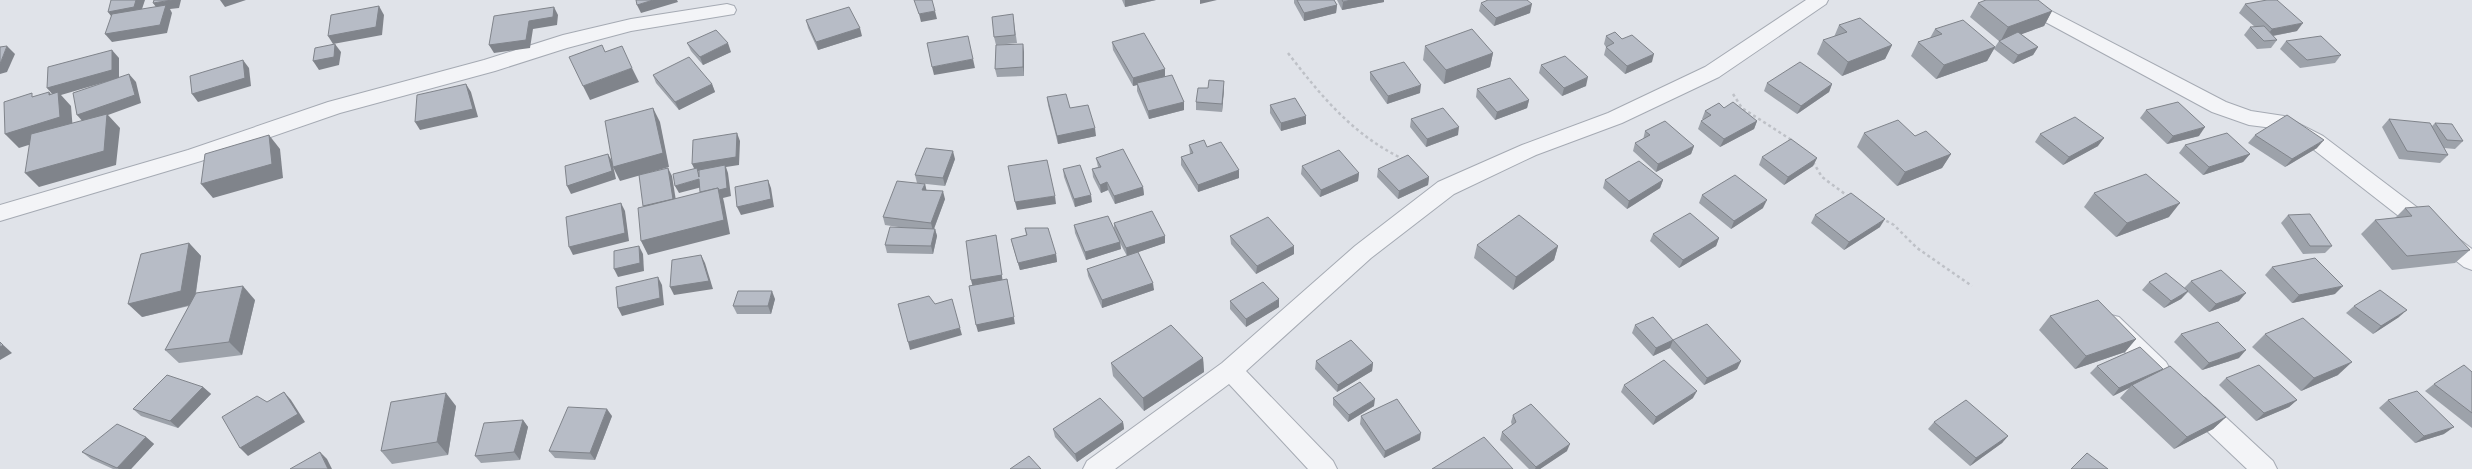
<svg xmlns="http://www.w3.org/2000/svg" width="2472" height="469" font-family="Montserrat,sans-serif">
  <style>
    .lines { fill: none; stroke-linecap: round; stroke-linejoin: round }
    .minor-casing { stroke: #a5aab3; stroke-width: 2 }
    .path { stroke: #bec1c7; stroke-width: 2.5; stroke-dasharray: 3 3; stroke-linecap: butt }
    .minor { fill: #f3f4f7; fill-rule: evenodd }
    .wall { fill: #9da2aa }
    .shaded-wall { fill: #80848b }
    .building { fill: #b7bcc6; stroke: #80848b }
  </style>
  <rect width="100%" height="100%" fill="#e0e3e9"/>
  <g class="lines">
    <defs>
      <g id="minor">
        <polygon points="1806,0 1828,0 1826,4 1719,77 1622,123 1536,155 1454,194 1371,258 1246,371 1333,461 1337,469 1308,469 1229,384 1115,469 1083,469 1087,461 1222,363 1355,246 1438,182 1522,145 1608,113 1705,67"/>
        <polygon points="2004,0 2030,0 2226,102 2251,111 2284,116 2323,136 2472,249 2472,270 2464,267 2309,146 2273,128 2249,125 2212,112 2038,18 2006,4"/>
        <polygon points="727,4 734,6 736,10 734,14 631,31 567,48 495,71 340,113 201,161 0,221 0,205 188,150 328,102 484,60 563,35 631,19"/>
        <polygon points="2111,315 2119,317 2166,362 2170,369 2166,376 2158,379 2150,376 2103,331 2099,324 2103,317"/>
        <polygon points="2196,395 2205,398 2273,461 2277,469 2247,469 2187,412 2184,405 2187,398"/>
      </g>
    </defs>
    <use href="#minor" class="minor-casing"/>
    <g class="path">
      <path d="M1288,53C1321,96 1353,135 1403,159"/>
      <polyline points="1733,94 1742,108 1793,141"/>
      <polyline points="1813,162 1822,177 1849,197"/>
      <polyline points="1881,218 1894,225 1917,248 1972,286"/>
    </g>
    <use href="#minor" class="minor"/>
  </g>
  <g class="wall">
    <polygon points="1122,0 1156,0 1125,7"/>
    <polygon points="1294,0 1334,0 1337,5 1336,13 1304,21 1294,3"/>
    <polygon points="1337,0 1384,0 1384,2 1342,10"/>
    <polygon points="1481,3 1530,13 1494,26 1479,11"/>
    <polygon points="1978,3 2052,11 2044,26 2021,34 2038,47 2033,55 2013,64 1994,49 1987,61 1936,79 1911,56 1918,42 1930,38 1935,29 1995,47 1999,41 1970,17"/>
    <polygon points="2245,4 2297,31 2273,36 2277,40 2271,48 2257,49 2244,35 2250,27 2255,27 2239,13"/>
    <polygon points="806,20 862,36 818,50 808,28"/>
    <polygon points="1014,22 1017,43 996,45 1024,52 1024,76 997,77 995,69 996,45 994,37"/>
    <polygon points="1839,25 1892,45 1885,59 1842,76 1817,54 1823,40 1834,37"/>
    <polygon points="1606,36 1622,39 1652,62 1625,74 1604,55 1606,47 1604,44"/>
    <polygon points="2286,41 2341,55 2335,63 2300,68 2280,49"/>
    <polygon points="1112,42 1165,69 1165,77 1184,102 1184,110 1149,119 1137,91 1137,85 1133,86 1113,50"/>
    <polygon points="687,43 731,52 703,65 691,51"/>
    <polygon points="1425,46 1493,53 1490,67 1444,84 1423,60"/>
    <polygon points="1541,65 1586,86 1562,96 1539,73"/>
    <polygon points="1370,72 1420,93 1387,104 1370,80"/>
    <polygon points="653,75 712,84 715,92 679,110 656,83"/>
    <polygon points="1767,83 1832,84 1829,92 1797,114 1764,91"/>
    <polygon points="1224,89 1222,112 1196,110 1196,102"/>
    <polygon points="1477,89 1529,100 1527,108 1495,120 1476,97"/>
    <polygon points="1047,97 1070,108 1096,136 1058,144 1048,105"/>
    <polygon points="1270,105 1306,124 1281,131 1270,113"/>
    <polygon points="2146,110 2199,136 2167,144 2140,118"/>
    <polygon points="1705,111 1757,121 1754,129 1720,147 1698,129 1701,121 1703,120 1702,119"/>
    <polygon points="1411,119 1458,135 1426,147 1410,127"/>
    <polygon points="2389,119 2432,126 2435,123 2463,141 2455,149 2444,148 2448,155 2440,163 2399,159 2382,127"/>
    <polygon points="1645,131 1694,146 1691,154 1656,172 1633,151 1635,143 1643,140"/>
    <polygon points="1864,133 1915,136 1951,154 1942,168 1897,186 1857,147"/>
    <polygon points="2040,134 2098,146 2063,165 2035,142"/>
    <polygon points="2255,135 2317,148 2285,167 2248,143"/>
    <polygon points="1189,145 1207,147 1239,178 1198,192 1181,165 1181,157 1190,154"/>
    <polygon points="2185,145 2250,154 2243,162 2203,175 2179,153"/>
    <polygon points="1762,157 1817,158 1813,166 1784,185 1759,165"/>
    <polygon points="1096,158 1143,187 1144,195 1115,204 1108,190 1101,193 1093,177 1092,169 1098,167"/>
    <polygon points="955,159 945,186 917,183 915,175"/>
    <polygon points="1302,166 1359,173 1358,181 1320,197 1301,174"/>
    <polygon points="1063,169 1092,202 1075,207 1064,177"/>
    <polygon points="1378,169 1429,177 1428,185 1398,199 1377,177"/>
    <polygon points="1605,180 1663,180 1660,188 1627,209 1603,188"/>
    <polygon points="925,184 926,190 945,199 934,229 935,229 937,236 933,254 887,253 885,245 905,228 885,225 883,217"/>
    <polygon points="2094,193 2169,217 2116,237 2084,207"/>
    <polygon points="1702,195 1763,208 1731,229 1699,203"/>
    <polygon points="2405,208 2470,250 2455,263 2392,270 2361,234 2375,220 2395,218"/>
    <polygon points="1815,215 1880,227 1844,250 1811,223"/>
    <polygon points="2288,215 2332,246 2325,253 2303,254 2281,223"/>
    <polygon points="1114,223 1165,236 1165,243 1138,252 1154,290 1102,308 1088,276 1087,269 1127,256 1120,243 1121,249 1086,260 1075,233 1074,225 1114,229"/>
    <polygon points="1025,228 1056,254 1057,262 1020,270 1013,247 1011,239 1026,235"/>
    <polygon points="1653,234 1719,238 1716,246 1679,268 1650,241"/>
    <polygon points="1230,236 1294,246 1294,254 1256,274 1231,244"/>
    <polygon points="189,243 201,256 196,293 255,300 242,355 179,363 165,350 189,306 142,317"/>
    <polygon points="1477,245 1558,246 1554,260 1513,290 1474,258"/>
    <polygon points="2272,267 2335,294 2292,303 2265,275"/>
    <polygon points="2191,281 2239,301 2209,312 2188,292 2181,299 2164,308 2142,290 2149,282 2184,288"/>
    <polygon points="775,299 771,314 737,314 733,306"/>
    <polygon points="1230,301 1279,307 1246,327 1230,309"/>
    <polygon points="2354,306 2399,317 2373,334 2346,313"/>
    <polygon points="2050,316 2136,339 2125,352 2075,369 2039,330"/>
    <polygon points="1635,325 1673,340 1741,361 1737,369 1704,385 1670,348 1653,356 1632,333"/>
    <polygon points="2181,334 2239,358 2202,370 2174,342"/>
    <polygon points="2265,334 2338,375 2301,391 2252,347"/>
    <polygon points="1203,358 1204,372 1144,411 1113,376 1111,363"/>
    <polygon points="1316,361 1373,363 1372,371 1337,392 1315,369"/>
    <polygon points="2097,366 2163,369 2161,370 2226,417 2213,429 2174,449 2120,398 2129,388 2113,396 2090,373"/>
    <polygon points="2472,372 2472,428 2425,391 2434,384"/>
    <polygon points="2226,378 2297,400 2289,407 2256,421 2219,385"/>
    <polygon points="1624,385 1693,398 1653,425 1621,392"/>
    <polygon points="203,387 211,394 178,428 141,416 133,409"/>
    <polygon points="1333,398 1374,406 1348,422 1333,405"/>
    <polygon points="2388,400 2444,434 2415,443 2379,408"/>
    <polygon points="456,406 448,455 392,464 381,451"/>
    <polygon points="1513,415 1567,451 1540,469 1529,469 1500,440 1502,432 1512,425 1511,422"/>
    <polygon points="612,416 595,460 555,458 549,451"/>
    <polygon points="1361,416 1420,440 1384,458 1360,424"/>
    <polygon points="523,420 528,427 520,460 481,463 475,456"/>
    <polygon points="1123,422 1124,429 1077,462 1055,437 1053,429"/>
    <polygon points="1934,422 2008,436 2002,443 1970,466 1928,429"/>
    <polygon points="146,437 154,444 131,469 113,469 91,459 82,452"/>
  </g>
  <g class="shaded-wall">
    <polygon points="136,0 145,0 140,15 114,20 108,12"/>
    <polygon points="172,0 181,0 179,8 170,9 172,13 167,33 112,42 105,34 159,11 153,3"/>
    <polygon points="220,0 246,0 225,7"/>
    <polygon points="653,0 677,0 678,2 641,13 637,5"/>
    <polygon points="1125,0 1156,0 1125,7"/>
    <polygon points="1200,0 1217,0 1200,4"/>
    <polygon points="1351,0 1384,0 1384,2 1342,10 1343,2"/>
    <polygon points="1532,4 1530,13 1494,26 1496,18"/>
    <polygon points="1337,5 1336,13 1304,21 1304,13"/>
    <polygon points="379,6 384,15 382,35 333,44 328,36"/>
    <polygon points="554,7 558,15 557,25 533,29 530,48 494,53 489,45 529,21"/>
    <polygon points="935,11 937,19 921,22 919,14"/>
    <polygon points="2052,11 2044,26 2000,42 2008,27"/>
    <polygon points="2303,23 2297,31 2266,37 2272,29"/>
    <polygon points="860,28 862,36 818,50 816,42"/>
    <polygon points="728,43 731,52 703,65 700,57"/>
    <polygon points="335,44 341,52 339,65 319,70 313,61"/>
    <polygon points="1023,44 1024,52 1024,76 1023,67"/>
    <polygon points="1892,45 1885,59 1842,76 1848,62"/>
    <polygon points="7,46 15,54 7,72 0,74 0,64"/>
    <polygon points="1995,47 1987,61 1936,79 1944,65"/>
    <polygon points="2038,47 2033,55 2013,64 2018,55"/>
    <polygon points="112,50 119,58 119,78 61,95 71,106 73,131 19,148 5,134 49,95 49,92 59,102 47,88"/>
    <polygon points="1493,53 1490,67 1444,84 1446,70"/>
    <polygon points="1654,54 1652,62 1625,74 1627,66"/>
    <polygon points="973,59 975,68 934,75 932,67"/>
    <polygon points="243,60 249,68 251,86 198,102 192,94"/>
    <polygon points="632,68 639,82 590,100 583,86"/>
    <polygon points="1165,69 1165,77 1137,83 1137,85 1133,86 1133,78"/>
    <polygon points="129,74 136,82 141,103 108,115 120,128 116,165 39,187 25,173 84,123 77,115"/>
    <polygon points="1588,77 1586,86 1562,96 1564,88"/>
    <polygon points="1224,81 1224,89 1222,112 1222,104"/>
    <polygon points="466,84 471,92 478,117 420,130 415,122"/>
    <polygon points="712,84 715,92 679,110 675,102"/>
    <polygon points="1832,84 1829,92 1797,114 1801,106"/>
    <polygon points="1421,85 1420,93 1387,104 1388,96"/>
    <polygon points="1529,100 1527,108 1495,120 1497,112"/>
    <polygon points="1184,102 1184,110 1149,119 1148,111"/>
    <polygon points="653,108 660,122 669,167 620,181 613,167"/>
    <polygon points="1306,116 1306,124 1281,131 1281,123"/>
    <polygon points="1757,121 1754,129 1720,147 1724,139"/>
    <polygon points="1459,127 1458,135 1426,147 1427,139"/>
    <polygon points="2205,127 2199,136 2167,144 2173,136"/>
    <polygon points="1095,128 1096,136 1058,144 1057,136"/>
    <polygon points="737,133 740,141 739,165 726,167 728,173 731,196 723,198 724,202 730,234 648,255 641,241 704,202 725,167 698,171 700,176 702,185 692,164"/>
    <polygon points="269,135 280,149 283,178 213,198 201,184"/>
    <polygon points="2104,138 2098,146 2063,165 2069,157"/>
    <polygon points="2324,140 2317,148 2285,167 2292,159"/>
    <polygon points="1694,146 1691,154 1656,172 1658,164"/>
    <polygon points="953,151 955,159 945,186 943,178"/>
    <polygon points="608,154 612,161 616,179 571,194 567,186"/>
    <polygon points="1951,154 1942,168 1897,186 1905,172"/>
    <polygon points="2250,154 2243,162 2203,175 2209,167"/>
    <polygon points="1817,158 1813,166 1784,185 1788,177"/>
    <polygon points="668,168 672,176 677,207 643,206"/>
    <polygon points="1239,170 1239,178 1198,192 1198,185"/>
    <polygon points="1359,173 1358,181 1320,197 1321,190"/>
    <polygon points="1429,177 1428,185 1398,199 1399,191"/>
    <polygon points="699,179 702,187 679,193 675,186"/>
    <polygon points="768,180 771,188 774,207 741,215 737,207"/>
    <polygon points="1663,180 1660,188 1627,209 1629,201"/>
    <polygon points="1107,182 1108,190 1101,193 1100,185"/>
    <polygon points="925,184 927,192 922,190"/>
    <polygon points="1143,187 1144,195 1115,204 1114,196"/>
    <polygon points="943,191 945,199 933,231 931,223"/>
    <polygon points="1091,195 1092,202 1075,207 1074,199"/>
    <polygon points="1055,196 1056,204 1017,210 1015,202"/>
    <polygon points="1767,200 1763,208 1731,229 1734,221"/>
    <polygon points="621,203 625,211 629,241 573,255 569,247"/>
    <polygon points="2180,203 2169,217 2116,237 2127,223"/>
    <polygon points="1885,219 1880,227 1844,250 1849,242"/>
    <polygon points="935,229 937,236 933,254 931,246"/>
    <polygon points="996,235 1003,283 973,288 971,280"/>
    <polygon points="1165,236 1165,243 1127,256 1126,248"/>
    <polygon points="1719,238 1716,246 1679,268 1683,260"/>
    <polygon points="1120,242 1121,249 1086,260 1085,252"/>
    <polygon points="189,243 201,256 194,304 142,317 128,304"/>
    <polygon points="639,246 643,254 644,271 618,277 614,269"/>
    <polygon points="1294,246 1294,254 1256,274 1257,266"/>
    <polygon points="1558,246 1554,260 1513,290 1516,277"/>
    <polygon points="1056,254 1057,262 1020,270 1018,263"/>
    <polygon points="701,255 705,263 713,289 674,295 670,287"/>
    <polygon points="658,277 662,285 664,305 622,316 618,308"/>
    <polygon points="1007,279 1015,324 978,332 976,325"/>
    <polygon points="1153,283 1154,290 1102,308 1102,300"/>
    <polygon points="243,286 255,300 242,355 229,342"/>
    <polygon points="2343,286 2335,294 2292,303 2299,295"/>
    <polygon points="772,291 775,299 771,314 768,306"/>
    <polygon points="2188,291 2181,299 2164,308 2171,301"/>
    <polygon points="2246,293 2239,301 2209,312 2216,304"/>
    <polygon points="1279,299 1279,307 1246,327 1246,319"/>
    <polygon points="2407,310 2399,317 2373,334 2381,326"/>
    <polygon points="960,328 962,335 910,350 908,342"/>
    <polygon points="2136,339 2125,352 2075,369 2086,356"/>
    <polygon points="1673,340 1670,348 1653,356 1656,348"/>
    <polygon points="0,342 12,353 0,360"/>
    <polygon points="2246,350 2239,358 2202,370 2209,363"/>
    <polygon points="1203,358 1204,372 1144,411 1143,398"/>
    <polygon points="1741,361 1737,369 1704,385 1707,378"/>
    <polygon points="2352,362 2338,375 2301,391 2314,378"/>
    <polygon points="1373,363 1372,371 1337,392 1338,385"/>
    <polygon points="2163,369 2156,376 2132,385 2129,388 2113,396 2119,388"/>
    <polygon points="203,387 211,394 178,428 170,421"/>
    <polygon points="1697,391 1693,398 1653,425 1656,417"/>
    <polygon points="284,392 291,400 305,422 248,456 240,448"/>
    <polygon points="446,393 456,406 448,455 437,442"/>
    <polygon points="1375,399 1374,406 1348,422 1349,415"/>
    <polygon points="2297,400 2289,407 2256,421 2264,413"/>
    <polygon points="607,409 612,416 595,460 590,453"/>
    <polygon points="2226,417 2213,429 2174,449 2187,437"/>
    <polygon points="523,420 528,427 520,460 514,452"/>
    <polygon points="1123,422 1124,429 1077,462 1075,454"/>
    <polygon points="2454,427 2444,434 2415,443 2424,436"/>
    <polygon points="1421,433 1420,440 1384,458 1385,451"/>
    <polygon points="2008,436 2002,443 1970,466 1976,458"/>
    <polygon points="146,437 154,444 131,469 119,469 117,468"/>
    <polygon points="1570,444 1567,451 1540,469 1535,469 1536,467"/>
    <polygon points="320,452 327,459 332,469 328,469"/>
  </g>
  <g class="building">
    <polygon points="111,0 136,0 134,7 108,12"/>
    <polygon points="154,0 172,0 153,3"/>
    <polygon points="636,0 653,0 637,5"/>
    <polygon points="914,0 932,0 935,11 919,14"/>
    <polygon points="1297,0 1334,0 1337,5 1304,13"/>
    <polygon points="1342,0 1351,0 1343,2"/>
    <polygon points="1488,0 1527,0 1532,4 1496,18 1481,3"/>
    <polygon points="1986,0 2038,0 2052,11 2008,27 1978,3"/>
    <polygon points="2267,0 2277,0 2303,23 2272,29 2245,4"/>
    <polygon points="166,5 160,25 105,34 112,14"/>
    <polygon points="379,6 376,27 328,36 331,15"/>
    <polygon points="554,7 553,17 529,21 526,40 489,45 494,16"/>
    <polygon points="849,7 860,28 816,42 806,20"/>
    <polygon points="1013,14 1015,35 994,37 992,17"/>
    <polygon points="1860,18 1892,45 1848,62 1823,40 1847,32 1839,25"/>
    <polygon points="1963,20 1995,47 1944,65 1918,42 1942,34 1935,29"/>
    <polygon points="2264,26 2277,40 2264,41 2250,27"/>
    <polygon points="1472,29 1493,53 1446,70 1425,46"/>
    <polygon points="716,30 728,43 700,57 687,43"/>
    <polygon points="1615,32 1622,39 1632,35 1654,54 1627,66 1606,47 1614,43 1606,36"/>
    <polygon points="2018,32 2038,47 2018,55 1999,41"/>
    <polygon points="1144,33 1165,69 1133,78 1112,42"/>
    <polygon points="968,36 973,59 932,67 927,43"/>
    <polygon points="2321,36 2341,55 2307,60 2286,41"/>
    <polygon points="335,44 334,57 313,61 315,48"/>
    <polygon points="1023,44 1023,67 995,69 996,45"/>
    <polygon points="602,45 605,52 622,46 632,68 583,86 569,57"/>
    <polygon points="7,46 0,64 0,47"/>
    <polygon points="112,50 112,70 47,88 48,67"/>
    <polygon points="1565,56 1588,77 1564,88 1541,65"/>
    <polygon points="689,57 712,84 675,102 653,75"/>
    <polygon points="243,60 245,78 192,94 190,76"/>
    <polygon points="1404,62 1421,85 1388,96 1370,72"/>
    <polygon points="1800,62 1832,84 1801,106 1767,83"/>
    <polygon points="129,74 135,95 77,115 73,93"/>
    <polygon points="1172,75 1184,102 1148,111 1137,83"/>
    <polygon points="1510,78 1529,100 1497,112 1477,89"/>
    <polygon points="1209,80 1224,81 1222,104 1196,102 1198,88 1208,88"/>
    <polygon points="466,84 473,109 415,122 417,95"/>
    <polygon points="49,92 49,95 58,92 60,117 5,134 4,102 32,93 32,97"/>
    <polygon points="1066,94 1070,108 1088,105 1095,128 1057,136 1047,97"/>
    <polygon points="1295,98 1306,116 1281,123 1270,105"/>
    <polygon points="1733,102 1757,121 1724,139 1701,121 1711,115 1705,111 1719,103 1724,108"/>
    <polygon points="2178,102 2205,127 2173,136 2146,110"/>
    <polygon points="653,108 663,153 613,167 605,121"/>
    <polygon points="1443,108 1459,127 1427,139 1411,119"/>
    <polygon points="107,114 104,151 25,173 31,134"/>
    <polygon points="2287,115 2324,140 2292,159 2255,135"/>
    <polygon points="2075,117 2104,138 2069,157 2040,134"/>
    <polygon points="2389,119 2430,123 2448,155 2407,151"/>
    <polygon points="1898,120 1915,136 1926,131 1951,154 1905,172 1864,133"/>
    <polygon points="1665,121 1694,146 1658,164 1635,143 1650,135 1645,131"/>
    <polygon points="2435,123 2452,124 2463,141 2447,140"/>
    <polygon points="737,133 736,157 692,164 693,140"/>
    <polygon points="2227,133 2250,154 2209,167 2185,145"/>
    <polygon points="269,135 272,164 201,184 205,154"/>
    <polygon points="1791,139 1817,158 1788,177 1762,157"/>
    <polygon points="1204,140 1207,147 1221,142 1239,170 1198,185 1181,157 1193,153 1189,145"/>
    <polygon points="926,148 953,151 943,178 915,175"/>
    <polygon points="1123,149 1143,187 1114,196 1107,182 1100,185 1092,169 1101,167 1096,158"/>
    <polygon points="1339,150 1359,173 1321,190 1302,166"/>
    <polygon points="608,154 612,171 567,186 565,166"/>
    <polygon points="1408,155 1429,177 1399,191 1378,169"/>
    <polygon points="1047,160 1055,196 1015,202 1008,166"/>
    <polygon points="1639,161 1663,180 1629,201 1605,180"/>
    <polygon points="725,165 727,188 719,190 718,188 700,192 699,179 675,186 673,174 697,168 699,177 699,170"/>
    <polygon points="1080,165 1091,195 1074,199 1063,169"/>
    <polygon points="668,168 673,199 643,206 639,175"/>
    <polygon points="2146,174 2180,203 2127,223 2094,193"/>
    <polygon points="1735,175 1767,200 1734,221 1702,195"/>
    <polygon points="768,180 771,199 737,207 735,187"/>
    <polygon points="897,181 925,184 922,190 943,191 931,223 883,217"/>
    <polygon points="718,188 724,220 641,241 638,208"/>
    <polygon points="1851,193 1885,219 1849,242 1815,215"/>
    <polygon points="621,203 625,233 569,247 566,217"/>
    <polygon points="2429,206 2470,250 2407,256 2375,220 2412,216 2405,208"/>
    <polygon points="1152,211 1165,236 1126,248 1114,223"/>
    <polygon points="1690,213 1719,238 1683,260 1653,234"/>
    <polygon points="2310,214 2332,246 2310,246 2288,215"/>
    <polygon points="1519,215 1558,246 1516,277 1477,245"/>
    <polygon points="1108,216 1120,242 1085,252 1074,225"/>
    <polygon points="1268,217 1294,246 1257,266 1230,236"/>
    <polygon points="890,227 935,229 931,246 885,245"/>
    <polygon points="1025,228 1048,228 1056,254 1018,263 1011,239 1027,235"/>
    <polygon points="996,235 1002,275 971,280 966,241"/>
    <polygon points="189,243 181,291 128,304 141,254"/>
    <polygon points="639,246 640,263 614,269 614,251"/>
    <polygon points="1138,252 1153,283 1102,300 1087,269"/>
    <polygon points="701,255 709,281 670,287 672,260"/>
    <polygon points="2315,258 2343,286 2299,295 2272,267"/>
    <polygon points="2221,270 2246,293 2216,304 2191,281"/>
    <polygon points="2166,273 2188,291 2171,301 2149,282"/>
    <polygon points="658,277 660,298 618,308 616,287"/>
    <polygon points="1007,279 1014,317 976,325 969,286"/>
    <polygon points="1263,282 1279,299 1246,319 1230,301"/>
    <polygon points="243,286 229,342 165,350 196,293"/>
    <polygon points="2380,290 2407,310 2381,326 2354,306"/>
    <polygon points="738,291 772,291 768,306 733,306"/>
    <polygon points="929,296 935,304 952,299 960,328 908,342 898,304"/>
    <polygon points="2098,300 2136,339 2086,356 2050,316"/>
    <polygon points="1653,317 1673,340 1656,348 1635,325"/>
    <polygon points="2303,318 2352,362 2314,378 2265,334"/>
    <polygon points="2218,322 2246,350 2209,363 2181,334"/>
    <polygon points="1707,324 1741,361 1707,378 1673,340"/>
    <polygon points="1171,325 1203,358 1143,398 1111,363"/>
    <polygon points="1351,340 1373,363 1338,385 1316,361"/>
    <polygon points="0,342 3,345 0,347"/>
    <polygon points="2140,347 2163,369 2119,388 2097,366"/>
    <polygon points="1664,360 1697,391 1656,417 1624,385"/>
    <polygon points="2259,365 2297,400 2264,413 2226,378"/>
    <polygon points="2464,365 2472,372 2472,413 2434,384"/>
    <polygon points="2170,366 2226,417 2187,437 2132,385"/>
    <polygon points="167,375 203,387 170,421 133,409"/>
    <polygon points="1360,382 1375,399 1349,415 1333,398"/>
    <polygon points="2417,391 2454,427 2424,436 2388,400"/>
    <polygon points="284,392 298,414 240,448 222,417 257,396 267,402"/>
    <polygon points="446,393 437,442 381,451 391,402"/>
    <polygon points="1100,398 1123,422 1075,454 1053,429"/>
    <polygon points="1397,399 1421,433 1385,451 1361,416"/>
    <polygon points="1966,400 2008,436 1976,458 1934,422"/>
    <polygon points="1531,404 1570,444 1536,467 1502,432 1516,422 1513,415"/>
    <polygon points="568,407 607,409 590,453 549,451"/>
    <polygon points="523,420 514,452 475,456 484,423"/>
    <polygon points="117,424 146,437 117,468 82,452"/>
    <polygon points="1484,437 1513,469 1432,469"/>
    <polygon points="320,452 328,469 290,469"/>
    <polygon points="2087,453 2108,469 2071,469"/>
    <polygon points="1029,456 1041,469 1010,469"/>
  </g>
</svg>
